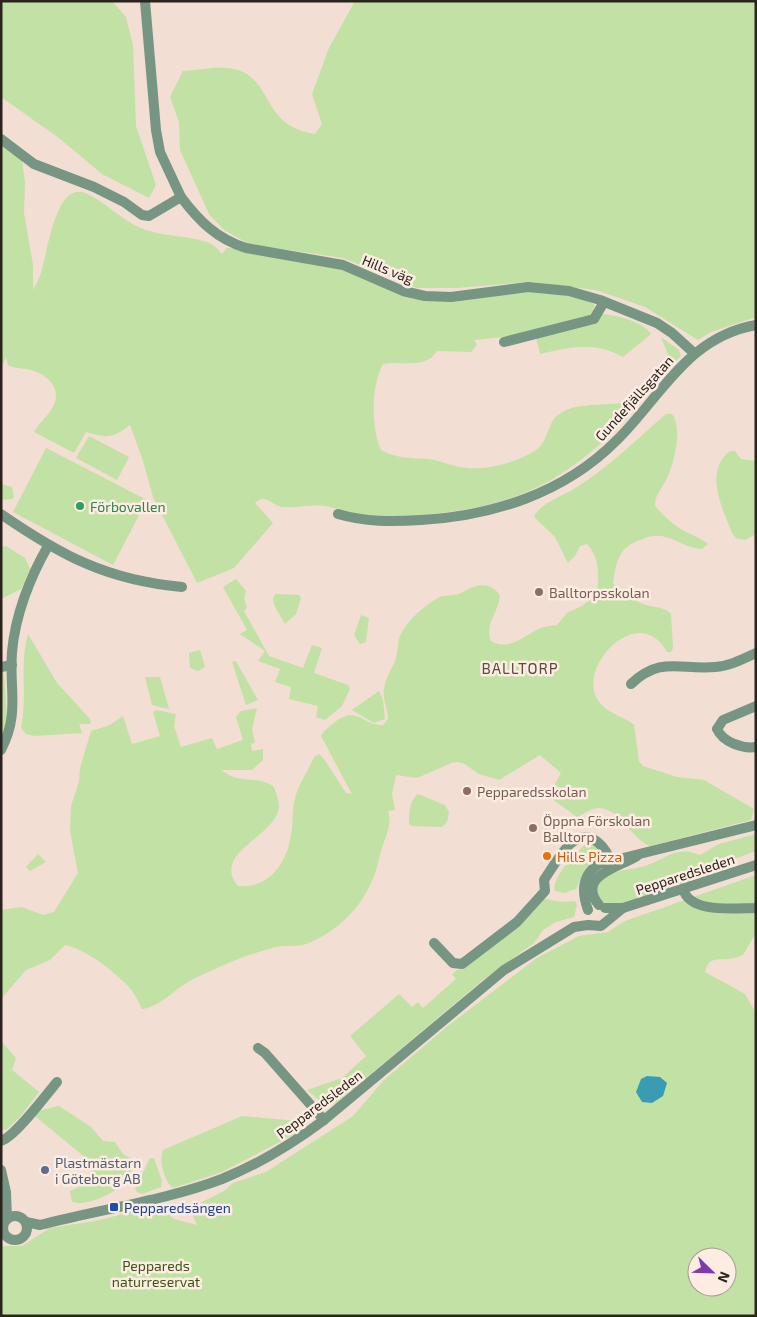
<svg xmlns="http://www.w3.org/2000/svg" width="757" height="1317" font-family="'Exo 2',sans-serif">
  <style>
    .green { fill: #c2e1a5; fill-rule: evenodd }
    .water { fill: #3a9bb5 }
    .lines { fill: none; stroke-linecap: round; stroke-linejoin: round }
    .minor { stroke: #769583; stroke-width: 10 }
    .leisure-dot { fill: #2e9e5b; stroke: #fcece2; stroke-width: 2 }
    .education-dot { fill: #8d6e63; stroke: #fcece2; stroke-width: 2 }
    .food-dot { fill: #e8710a; stroke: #fcece2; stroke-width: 2 }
    .service-dot { fill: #5c6f8a; stroke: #fcece2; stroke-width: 2 }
    .transit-dot { fill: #1a4fb4; stroke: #fcece2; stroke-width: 2 }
    .labels { text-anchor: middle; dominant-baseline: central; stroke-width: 5; stroke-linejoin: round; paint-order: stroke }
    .street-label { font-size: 14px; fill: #2a231e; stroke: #fcece2 }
    .leisure-label { font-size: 14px; fill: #27864d; stroke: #fcece2; text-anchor: start }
    .education-label { font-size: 14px; fill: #785e54; stroke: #fcece2; text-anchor: start }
    .food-label { font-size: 14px; fill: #c56008; stroke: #fcece2; text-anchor: start }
    .service-label { font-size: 14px; fill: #4e5e75; stroke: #fcece2; text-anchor: start }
    .transit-label { font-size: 14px; fill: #164399; stroke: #fcece2; text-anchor: start }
    .park-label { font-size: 14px; fill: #395610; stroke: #fcece2 }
    .neighbourhood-label { font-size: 15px; letter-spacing: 1px; fill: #5b4b40; stroke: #fcece2 }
  </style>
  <rect width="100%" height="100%" fill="#f2ded2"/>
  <g class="green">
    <polygon points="1,1 112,1 126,17 133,45 136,126 156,185 149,198 102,174 59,138 1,97"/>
    <path d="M355,1H756V317L711,332L698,340L645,307L596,290L529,282L457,288H417L343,258L249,244L224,230L209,214L180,150L179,122L170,97L183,71C201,70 223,64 241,71C274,86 263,126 315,134L322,124L312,94L329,48Z"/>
    <path d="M1,142L22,160L25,183L24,213L33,265V290C36,285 39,279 41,273C47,256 55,181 85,193C106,202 122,221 143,229C164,237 186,235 207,242C213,244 218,249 222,254L227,248H231L344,270L408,297L533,291L582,298L595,305L592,314L587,317L513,336L474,340L477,345L471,352L437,351C425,370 402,360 383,364C371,385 371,428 381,450C398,459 411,458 429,459C442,461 454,467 467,468C489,470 518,462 536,450C549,441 547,423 558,415C574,402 602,406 621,403L631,410L626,420C560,485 515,506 423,515C403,517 381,521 362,518C351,516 341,509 330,507C315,503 299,508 284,507C272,507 266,492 255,503L273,523L234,568L197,583L153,497L143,461L130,425C112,439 107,438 86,432L74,453L34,432C39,423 46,418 51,410C63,393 52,377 34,371C25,367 17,370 8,365L6,357L1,368Z"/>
    <path d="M604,314C618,316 644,322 651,334L623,357C594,341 572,347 540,354L536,338Z"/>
    <polygon points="661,337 679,350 681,356 659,376 659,372 669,357"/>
    <path d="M666,414H672C683,429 674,463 667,478C662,489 655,494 655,506C662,514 670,522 679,528C689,535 699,536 708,544L702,549C690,549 681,542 669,538C660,535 652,535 643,539C618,547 617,560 613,583C619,592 636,602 646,605C655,608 664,606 671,614L673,648L671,652H667C639,600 574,668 599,702C609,715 624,716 634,725L639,761L643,766L677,777L704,780L754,809L751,820L650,846C631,839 622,809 599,808C591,808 584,814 577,817L548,796L561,773L540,755L499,780L479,774L463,763L454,762L417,778L396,775L392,794L395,810L388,811C393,827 383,840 380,855C372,896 345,929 306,944C297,947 286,945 276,947C256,952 234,960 215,969C206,973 196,977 188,982C173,991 159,1007 142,1009C138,1001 134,992 127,985C112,970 87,950 65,945L50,960L26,970L1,999V910L22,907L43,915L54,912L78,873L70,831L71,806L79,782L80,768L91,731L110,725L123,716L132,744L160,736L153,712L156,710L176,714L174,726L181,747L212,738L217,749L243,740L236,717L241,711L257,708L252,729L255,743L251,744L252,751L263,749V760L252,770H221C242,786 256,774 274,787C276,793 279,800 279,806C278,836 210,852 238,886C267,889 285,866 290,840C294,826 291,810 296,795C300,781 309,770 314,757L319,754L324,759L346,793L352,794L321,736C324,730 330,726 335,722C358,705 362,726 383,725L388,719C388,711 385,705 384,697C382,684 390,672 395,661C398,654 397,646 399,639C403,624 425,605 438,598C445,594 455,597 463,592C477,584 489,581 500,595C499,612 484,624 491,641C510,652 524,635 541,628C545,626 552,626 557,625L567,613L582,606L597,594C599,576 600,558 587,544L580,546L575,556L568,563L555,537L534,517C540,503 561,497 574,489C608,468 636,440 666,414Z"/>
    <polygon points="89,436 129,457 117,480 76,458"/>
    <polygon points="46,448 147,500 113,565 13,512"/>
    <path d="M730,451H735L741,459L756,461V534L745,540L736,538L732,533C723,509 703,472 730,451Z"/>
    <polygon points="1,484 12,487 14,497 12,499 1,500"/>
    <polygon points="6,546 25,558 30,569 21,589 1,599 1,547"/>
    <polygon points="236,579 246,591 244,598 247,608 244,611 269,656 303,668 312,645 322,648 314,673 348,685 350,689 342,706 325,720 316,717 318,706 289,699 291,687 275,682 280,669 258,661 265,651 240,634 247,630 223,587"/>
    <polygon points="276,594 299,595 301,598 296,614 285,624 274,605 273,597"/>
    <polygon points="361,615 369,618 366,642 360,644 354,635"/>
    <path d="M28,634L57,683L91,720L90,724H79L82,733L34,736L26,734L21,728C28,696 19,666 28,634Z"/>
    <polygon points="200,650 205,667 198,671 190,668 189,653"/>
    <polygon points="236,661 258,700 246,705 232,662"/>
    <polygon points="1,671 4,672 7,718 1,739"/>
    <polygon points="145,677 160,677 169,709 152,705"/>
    <polygon points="379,691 383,700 385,719 374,723 352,710"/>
    <path d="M418,794L445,805L449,812L447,822L442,827L412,826L409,824C409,812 409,801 418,794Z"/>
    <path d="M756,834V851L710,868L708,875L615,906L603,903L596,894C599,867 626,872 645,866C667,859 675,845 700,855L719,844Z"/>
    <path d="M586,844L596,846L600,851L598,860L582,876L576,889L564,893L555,891C550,880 577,851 586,844Z"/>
    <polygon points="38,854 46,862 30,871 26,867"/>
    <path d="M756,875V933L743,955C738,957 732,959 727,959C713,960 709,958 705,972L745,994L756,1013V1316H1V1246H22L50,1228L95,1221L143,1209L164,1211L174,1219L197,1225L193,1216L196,1206L202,1202L224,1191L233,1183L266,1172L353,1116L384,1080L449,1025L537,958L579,936L608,932L625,921ZM697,1257H727V1287H697Z"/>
    <polygon points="542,898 561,902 575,901 577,905 574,917 556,922 543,930 534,943 483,980 335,1104 325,1105 307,1090 342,1078 366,1056 350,1036 399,994 412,1007 418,1002 423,1008 456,979 452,974 457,970 463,969 513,930"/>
    <polygon points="1,1041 16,1058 12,1070 39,1092 19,1118 6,1130 1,1129"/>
    <path d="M59,1106L91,1127L103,1141L115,1142L123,1154L133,1160C139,1184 91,1208 72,1202L70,1191L90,1182L93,1162L87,1159L35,1116L37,1111Z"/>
    <path d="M242,1116L297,1121L301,1128L295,1134L222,1172L173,1188C164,1182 159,1160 163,1150Z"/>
    <polygon points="150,1158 154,1158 162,1181 161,1187 142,1194 137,1192 135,1189"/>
  </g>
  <polygon class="water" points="647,1076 660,1077 667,1083 663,1096 652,1103 642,1102 636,1092 641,1079"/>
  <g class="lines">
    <g class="minor">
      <polyline points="145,1 156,130 160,152 181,197"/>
      <path d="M1,139L34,164L94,187L124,202L142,215L149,216L181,197C199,221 217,239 246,248L343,265L403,291L425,296L451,297L528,287L569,291L600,300L657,323L672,333L694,353"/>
      <polyline points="504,342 594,319 604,302"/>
      <path d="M1,514C62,556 107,580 182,587"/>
      <path d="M338,514C365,522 392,522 421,520C493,516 564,493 616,441C661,397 687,337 756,325"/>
      <polyline points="1,667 12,665"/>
      <path d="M631,684C661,656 679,670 715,667C730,666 743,659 756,653"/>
      <path d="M756,706L723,720L717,729C723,742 742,749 756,747"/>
      <path d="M1,750C20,713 9,690 12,652C15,616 30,577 48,546"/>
      <path d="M683,889C690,914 735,908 756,908"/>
      <path d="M599,905C575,876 620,867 637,856"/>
      <polyline points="605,908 623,908 756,865"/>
      <path d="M588,910C581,891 582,875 599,864L756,825"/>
      <path d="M434,943L453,963L462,964L517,922L545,891L544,880C552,868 560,854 570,844C592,826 607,849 613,867"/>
      <polyline points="258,1048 265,1053 324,1120"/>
      <path d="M1,1141C15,1137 46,1095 57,1082"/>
      <polyline points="1,1170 6,1192 7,1219"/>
      <circle cx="15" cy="1228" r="12"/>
      <path d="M26,1222L40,1225C100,1209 164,1201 222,1179C259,1164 292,1144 324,1120L504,970L574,927L588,925L601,926L623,908"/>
    </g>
  </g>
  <circle class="leisure-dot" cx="80" cy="506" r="5"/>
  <g class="education-dot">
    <circle cx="539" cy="592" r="5"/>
    <circle cx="467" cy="791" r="5"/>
    <circle cx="533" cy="828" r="5"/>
  </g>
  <circle class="food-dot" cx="547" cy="856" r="5"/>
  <circle class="service-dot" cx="45" cy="1170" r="5"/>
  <rect class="transit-dot" x="109" y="1202" width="10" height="10" rx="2.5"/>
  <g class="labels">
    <g class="street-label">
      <text transform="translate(388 269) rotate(22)">Hills väg</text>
      <text transform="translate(634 398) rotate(-48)">Gundefjällsgatan</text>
      <text transform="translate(685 874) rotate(-18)">Pepparedsleden</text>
      <text transform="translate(319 1104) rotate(-37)">Pepparedsleden</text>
    </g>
    <g class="leisure-label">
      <text x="90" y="506">Förbovallen</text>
    </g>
    <g class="education-label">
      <text x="549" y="592">Balltorpsskolan</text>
      <text x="477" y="791">Pepparedsskolan</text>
      <text x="543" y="820">Öppna Förskolan<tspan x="543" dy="16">Balltorp</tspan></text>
    </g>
    <g class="food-label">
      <text x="557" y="856">Hills Pizza</text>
    </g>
    <g class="service-label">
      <text x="55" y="1162">Plastmästarn<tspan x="55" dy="16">i Göteborg AB</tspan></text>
    </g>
    <g class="transit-label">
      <text x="124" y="1207">Pepparedsängen</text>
    </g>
    <g class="park-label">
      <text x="156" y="1265">Peppareds<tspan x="156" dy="16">naturreservat</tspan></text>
    </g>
    <g class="neighbourhood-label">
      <text x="520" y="668">BALLTORP</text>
    </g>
  </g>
  <rect width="757" height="1317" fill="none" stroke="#2a231e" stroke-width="5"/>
  <g transform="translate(712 1272) rotate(113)"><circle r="24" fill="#fcece2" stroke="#a89c94"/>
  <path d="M0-4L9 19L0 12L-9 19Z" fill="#7d3baf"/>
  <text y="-8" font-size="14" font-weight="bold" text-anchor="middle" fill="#2a231e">N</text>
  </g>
</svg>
